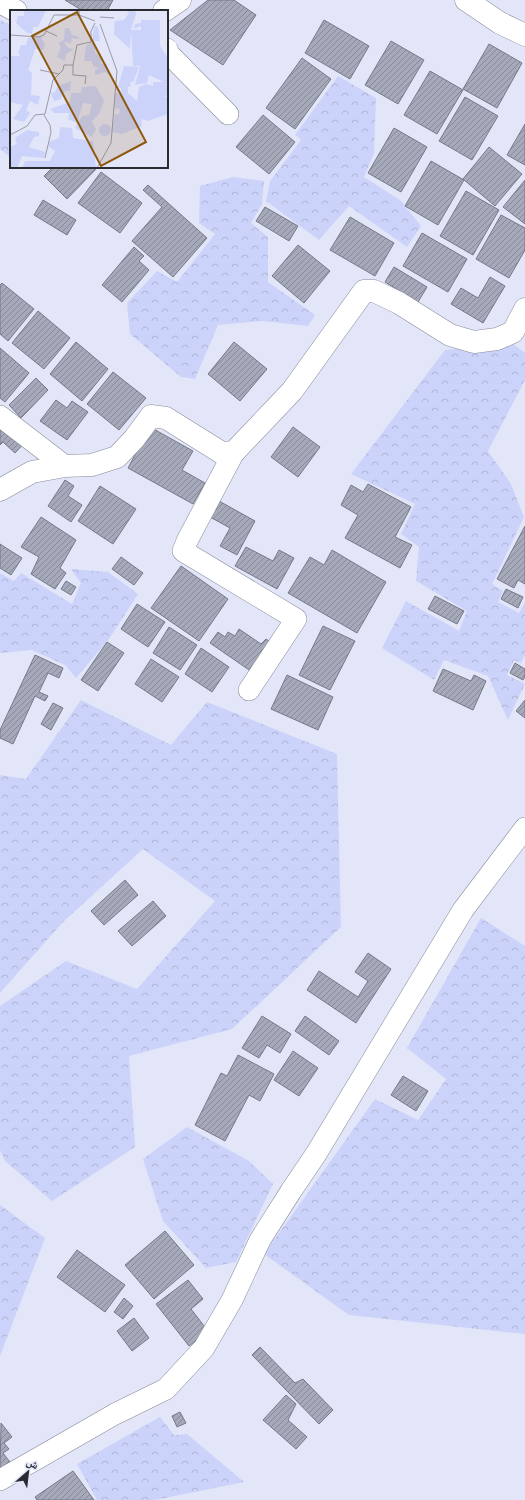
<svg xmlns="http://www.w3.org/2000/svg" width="525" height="1500" font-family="'PT Sans','Noto Naskh Arabic',sans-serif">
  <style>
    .forest { fill: url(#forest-crowns) }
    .building { fill: url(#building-hatch); stroke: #767989 }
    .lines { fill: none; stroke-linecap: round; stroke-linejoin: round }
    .minor-casing { stroke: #878b9a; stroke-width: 22 }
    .tertiary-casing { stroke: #878b9a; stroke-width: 23 }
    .minor { stroke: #fff; stroke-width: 21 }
    .tertiary { stroke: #fff; stroke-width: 22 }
    .inset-road { fill: none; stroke: #999ba8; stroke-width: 1 }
    .view { fill: #8e580d; fill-opacity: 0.15; stroke: #8e580d; stroke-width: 2 }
    .inset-edge { fill: none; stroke: #2a2b31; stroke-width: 2 }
  </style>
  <defs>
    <pattern id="forest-crowns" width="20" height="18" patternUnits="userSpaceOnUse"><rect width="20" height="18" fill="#cbd3fa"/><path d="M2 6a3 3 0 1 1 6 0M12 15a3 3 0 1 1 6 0" fill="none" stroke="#aeb5d7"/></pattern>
    <pattern id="building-hatch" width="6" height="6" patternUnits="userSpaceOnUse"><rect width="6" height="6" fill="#a6a9b9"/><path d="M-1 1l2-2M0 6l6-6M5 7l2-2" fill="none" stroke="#878a97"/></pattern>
  </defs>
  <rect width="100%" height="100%" fill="#e3e6f8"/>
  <g class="forest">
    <polygon points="0,20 11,25 11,158 0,149"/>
    <polygon points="338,76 376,98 374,153 364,177 400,200 421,226 407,247 349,206 319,240 266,201 270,181 301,140 295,135"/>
    <polygon points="233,177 264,181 262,204 251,223 268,237 268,282 315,315 308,326 263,321 218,325 195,379 181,377 130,334 127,303 157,271 177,282 215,234 199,223 200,186"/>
    <polygon points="511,342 525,353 525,380 488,451 511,484 524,517 492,584 503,591 498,602 519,613 525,602 525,655 521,663 514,660 507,675 525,684 508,720 488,676 444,660 434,680 382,648 406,601 459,631 467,611 416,581 419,547 401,534 415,504 351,474 445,350"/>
    <polygon points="71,569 108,572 138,594 109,639 76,678 65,665 32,650 0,653 0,573 14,581 21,573 72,604 81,583"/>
    <polygon points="81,700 171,745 207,702 337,754 341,927 232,1029 129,1056 135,1147 52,1201 5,1161 0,1150 0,1006 66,961 137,989 215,901 143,849 63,922 0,993 0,775 26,779"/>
    <polygon points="481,918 525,946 525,1334 349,1315 264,1254 375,1099 418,1120 446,1079 407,1048"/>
    <polygon points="187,1127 249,1161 273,1184 236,1262 206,1268 163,1221 143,1159"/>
    <polygon points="0,1205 45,1238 0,1356"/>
    <polygon points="160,1417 174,1435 187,1434 244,1482 155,1500 97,1500 77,1464"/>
  </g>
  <g class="building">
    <polygon points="65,0 113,0 107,11 83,11"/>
    <polygon points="208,0 234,0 256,15 223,65 170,30"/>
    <polygon points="324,20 369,46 350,79 305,53"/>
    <polygon points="391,41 424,60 398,104 365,85"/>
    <polygon points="489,44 522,63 497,108 463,89"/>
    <polygon points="302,58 331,79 295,129 266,108"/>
    <polygon points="430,71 463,90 437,134 404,115"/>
    <polygon points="465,97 498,116 472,160 439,141"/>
    <polygon points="263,115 295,142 269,174 236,147"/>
    <polygon points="525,124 525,165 507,155"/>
    <polygon points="394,128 427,147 401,192 368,173"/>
    <polygon points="489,147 522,174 495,206 463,179"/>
    <polygon points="431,161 464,180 438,225 405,206"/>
    <polygon points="53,167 98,167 67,199 44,176"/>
    <polygon points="101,172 142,203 120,233 78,203"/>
    <polygon points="525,180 525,224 503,207"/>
    <polygon points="148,185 207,238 173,277 132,241 162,207 143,190"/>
    <polygon points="466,191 499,210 473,255 440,236"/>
    <polygon points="43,200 76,220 67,235 34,215"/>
    <polygon points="265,207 298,226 289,241 256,221"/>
    <polygon points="501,215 525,228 525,250 509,278 476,259"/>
    <polygon points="350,217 394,243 375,276 330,250"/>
    <polygon points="422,233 467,259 448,292 403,266"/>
    <polygon points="298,245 330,271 304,303 272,276"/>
    <polygon points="134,247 144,256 139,261 149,270 122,302 102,285"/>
    <polygon points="394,267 427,287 418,302 385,282"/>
    <polygon points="490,277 505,286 483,323 451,304 461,288 478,298"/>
    <polygon points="2,283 34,309 8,341 0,334 0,285"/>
    <polygon points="38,311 70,338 44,369 12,343"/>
    <polygon points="76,342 108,369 82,401 50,374"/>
    <polygon points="234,342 267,369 240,401 208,374"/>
    <polygon points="0,348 29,373 5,402 0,398"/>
    <polygon points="113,372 146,398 119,430 87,404"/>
    <polygon points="36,378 48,390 21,418 9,405"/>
    <polygon points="56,400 67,408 72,401 88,412 67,440 40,421"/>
    <polygon points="0,421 27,440 15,453 3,442 0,445"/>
    <polygon points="150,427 193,451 182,470 205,483 193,504 128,468"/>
    <polygon points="293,427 320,447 298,477 271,457"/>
    <polygon points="65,480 74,486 68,496 82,505 71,522 48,506"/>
    <polygon points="368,484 411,507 395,537 412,545 400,568 345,538 358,515 341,505 351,485 363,492"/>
    <polygon points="100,486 136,509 113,544 78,521"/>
    <polygon points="219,501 255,521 237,555 220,546 230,528 210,517"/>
    <polygon points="41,517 76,540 60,568 66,573 55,589 31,574 39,557 21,547"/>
    <polygon points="525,526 525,584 518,580 514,588 497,579"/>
    <polygon points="0,544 22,558 11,575 0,568"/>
    <polygon points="246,547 273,561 279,550 294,558 277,589 235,566"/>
    <polygon points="332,550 386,582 357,633 288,593 310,557 324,565"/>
    <polygon points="121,557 143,573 134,585 112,569"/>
    <polygon points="181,566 228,599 199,641 151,608"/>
    <polygon points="66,581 76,587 71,595 61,589"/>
    <polygon points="506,589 523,597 518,608 501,599"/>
    <polygon points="435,596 464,611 457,624 428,609"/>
    <polygon points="137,604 165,622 148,647 121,629"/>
    <polygon points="323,626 355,641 330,690 299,675"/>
    <polygon points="169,627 197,645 180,670 153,653"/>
    <polygon points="239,629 261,644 266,639 272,643 252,672 210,643 218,632 225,637 228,632 235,636"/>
    <polygon points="107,642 124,653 98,691 81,680"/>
    <polygon points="201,648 229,667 212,692 185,674"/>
    <polygon points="35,655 63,668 59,678 48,673 39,692 48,696 45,701 35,696 13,744 0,738 0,730"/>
    <polygon points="151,659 179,677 162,702 135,684"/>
    <polygon points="515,663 525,669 525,677 523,680 510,673"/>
    <polygon points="443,669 471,681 474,675 486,681 473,710 433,691"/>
    <polygon points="287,675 333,697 318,730 271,709"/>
    <polygon points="525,700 525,718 516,711"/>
    <polygon points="53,703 63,708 51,730 41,724"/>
    <polygon points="125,880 138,895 104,925 91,911"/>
    <polygon points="153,901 166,916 132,946 118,931"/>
    <polygon points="368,953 391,969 356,1023 307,990 319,971 358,997 368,981 355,972"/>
    <polygon points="262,1016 291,1034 280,1053 267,1045 259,1058 242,1048"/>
    <polygon points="305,1016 339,1041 329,1055 295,1031"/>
    <polygon points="293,1051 318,1068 299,1096 274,1080"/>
    <polygon points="238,1055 274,1074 260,1101 249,1095 225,1141 195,1125 221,1073 227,1076"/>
    <polygon points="403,1076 428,1091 416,1111 391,1095"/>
    <polygon points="165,1231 194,1265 154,1299 125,1265"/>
    <polygon points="77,1250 125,1285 105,1312 57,1277"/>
    <polygon points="188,1280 203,1299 191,1309 208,1331 189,1346 156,1304"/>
    <polygon points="124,1298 133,1306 123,1319 114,1312"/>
    <polygon points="134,1318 149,1338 132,1351 117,1331"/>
    <polygon points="260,1347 295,1383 303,1379 333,1410 319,1424 252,1355"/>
    <polygon points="286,1395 296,1404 288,1420 307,1437 296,1449 263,1420"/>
    <polygon points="180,1412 186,1423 177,1427 172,1416"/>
    <polygon points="1,1423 12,1437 4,1443 9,1449 3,1453 10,1462 0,1470"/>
    <polygon points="73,1471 94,1500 37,1500 35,1497"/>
  </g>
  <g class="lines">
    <defs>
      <g id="minor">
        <polyline points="167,49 169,54 228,114"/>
        <polyline points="0,416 65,466"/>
        <polyline points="234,452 187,541 183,551 296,619 249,690"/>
        <polyline points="0,1480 115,1414 166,1389 204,1348 232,1300 260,1240 291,1191 316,1154 463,910 525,828"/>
      </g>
      <g id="tertiary">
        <polyline points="466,0 500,23 525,35"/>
        <polyline points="0,2 16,11"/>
        <polyline points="164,11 180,0"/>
        <polyline points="0,490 32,472 65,466 92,465 117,457 134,439 151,416 166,418 222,453 234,452 292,391 364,291 374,291 399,303 450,335 474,342 497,339 513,332 525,309"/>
      </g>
    </defs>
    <use href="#minor" class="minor-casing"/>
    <use href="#tertiary" class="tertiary-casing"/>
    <use href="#minor" class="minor"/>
    <use href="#tertiary" class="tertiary"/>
  </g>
  <g transform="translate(10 10)">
    <rect width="158" height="158" fill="#e3e6f8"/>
    <path d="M14,0H36L28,17H23L22,24L17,23L6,13L8,6H14ZM116,0H125L126,4L121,20H131V16L124,19L125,14L131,13V10H150V36L158,48V74L139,65L137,73L125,75L130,56H123L121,21L120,39L104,24L105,11L114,10L119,3ZM84,16L88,17L90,31H82ZM55,18H59L62,25L69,27L68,29L62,28L61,33L54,32L58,38L64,39L56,44L55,51L47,47L51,37L48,33L54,30ZM31,27L35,35L33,40L25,39L18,60L22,63L21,85L30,86L28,95L20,91L16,100L20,103L14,112L3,109L13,95L0,92V46H11L8,43L11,35H16L18,28ZM82,32L85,33V43L91,47V54H97L99,65L95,62L85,65V60L90,58L84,57L81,51H74L76,36ZM114,56L129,57L123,72H120L121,76L118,77V83L127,91L129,77L136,74L143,76V72H156L158,83L155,87H158V104L138,111L131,109L132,116L112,124L102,122L105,104H109L110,99L105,98V83L111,84V78L108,77ZM61,71L60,81H55L51,89L44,91L41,83L45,82L48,76ZM86,76L94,91L89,104L82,111L86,119L82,127L65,118L72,106L79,105L82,94L73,93L67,113L58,109L59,103H44L40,99L60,92L61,83H71L72,77ZM89 120a6 6 0 1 1 12 0a6 6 0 1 1-12 0ZM50,117L62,118L63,128L83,131L86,158H12L15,151H40L45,141L38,136V132L49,128ZM17,120L29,122V126L24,127L19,137L35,142L34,148L12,146L7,158H0V137L7,134L5,128Z" fill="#cbd3fa"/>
    <path class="inset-road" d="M69,5L85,11M90,7L104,8M36,21L47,26M0,25L29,27L34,25L44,5H69V0M63,55V65L76,66L75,74M30,60L49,64M34,105L40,115L41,122L35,148M0,125L17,116L25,105L35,104L43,70L53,60L54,55H63L67,35L81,32V21L85,13M87,158L101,133L107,61L90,14"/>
    <path class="view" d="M67,2L136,132L91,156L22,26Z"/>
    <rect width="158" height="158" class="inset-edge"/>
  </g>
  <g transform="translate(28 1472) rotate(28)" stroke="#e3e6f8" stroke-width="3" paint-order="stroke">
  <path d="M0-3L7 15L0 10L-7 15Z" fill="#2a2b31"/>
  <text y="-6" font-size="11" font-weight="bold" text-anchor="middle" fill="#2a2b31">ش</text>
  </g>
</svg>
